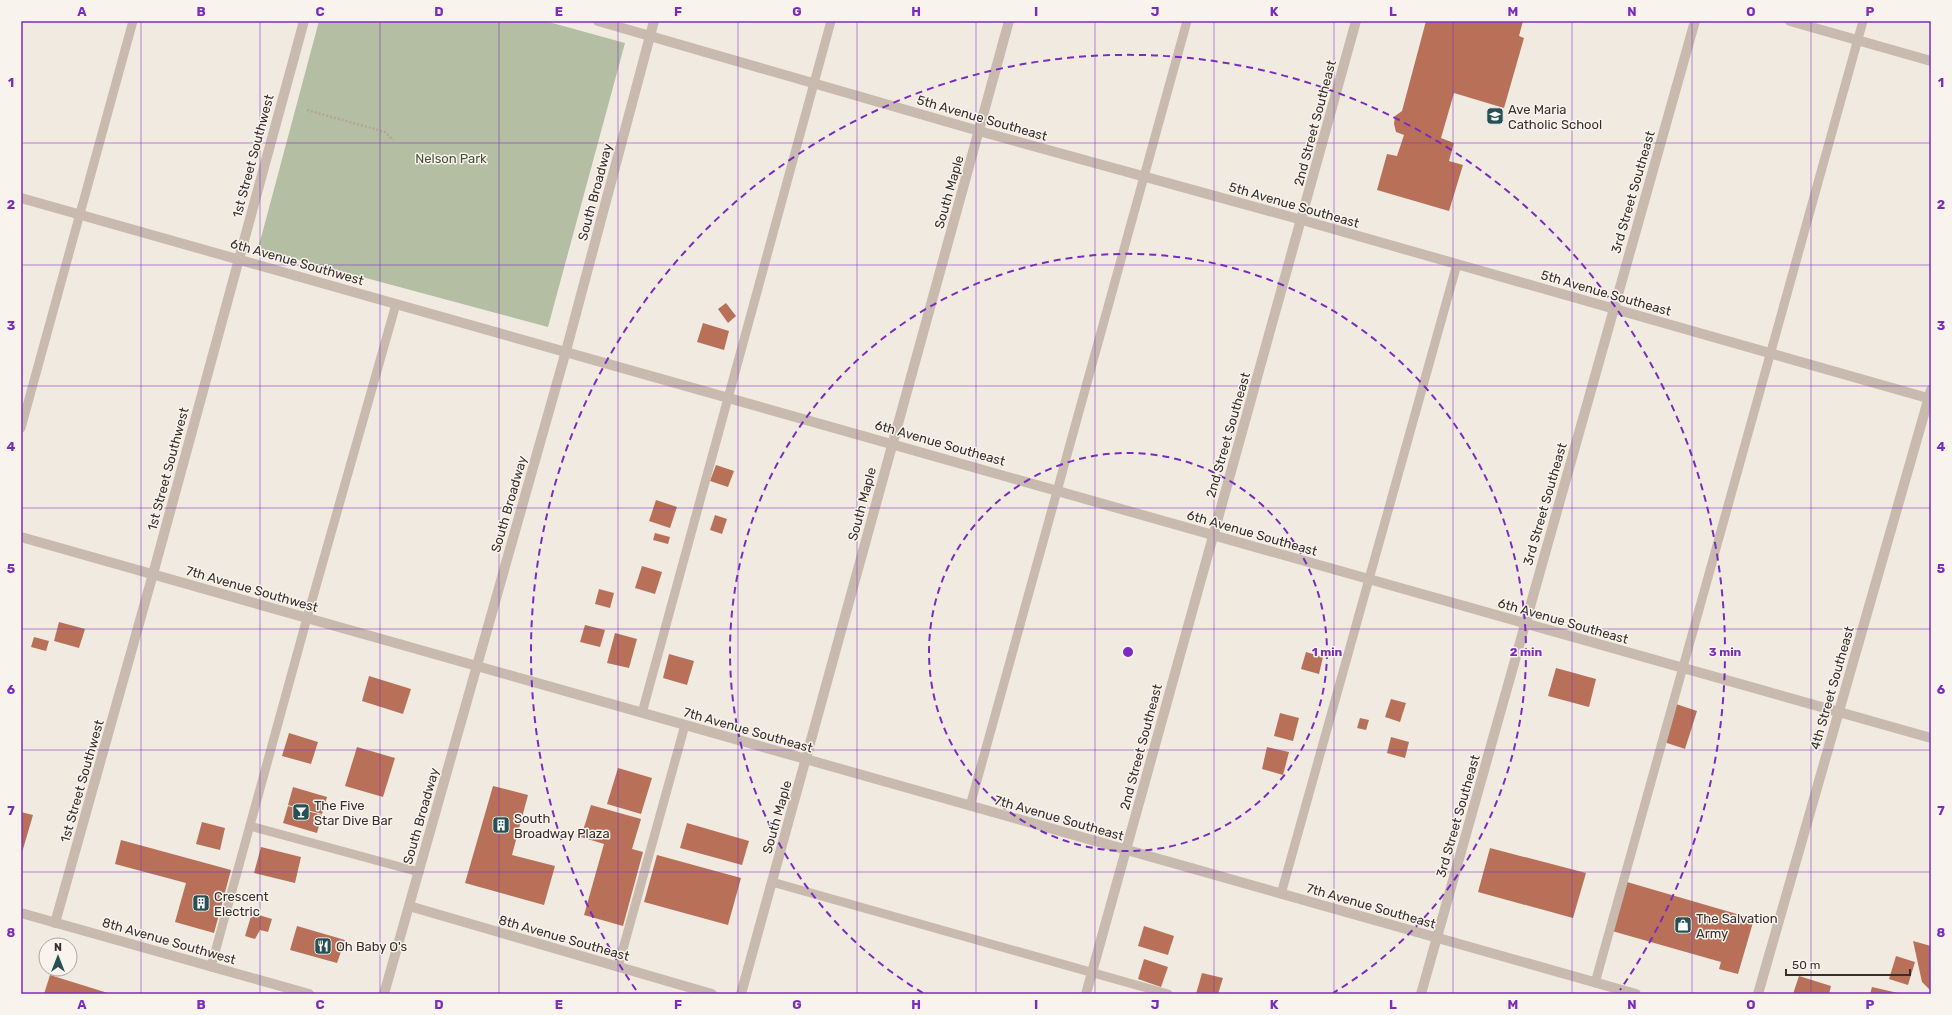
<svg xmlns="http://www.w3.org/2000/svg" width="1952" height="1015" font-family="Rubik,sans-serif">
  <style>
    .green { fill: #b4bea2 }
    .building { fill: #b87158 }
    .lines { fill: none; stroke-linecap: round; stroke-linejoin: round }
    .path { stroke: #b3a498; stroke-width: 2.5; stroke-dasharray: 2 2; stroke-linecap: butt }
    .service { stroke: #c8baae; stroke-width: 9 }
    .minor { stroke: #c8baae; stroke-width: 10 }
    .tertiary { stroke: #c8baae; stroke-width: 10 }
    .grid { fill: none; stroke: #7b2cbf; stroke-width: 1; stroke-opacity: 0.55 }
    .ring { fill: none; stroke: #7b2cbf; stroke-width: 2; stroke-dasharray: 7 5 }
    .labels { text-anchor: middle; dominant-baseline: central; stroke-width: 3; stroke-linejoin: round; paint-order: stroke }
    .poi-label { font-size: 13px; fill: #372f2b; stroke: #f9f3ed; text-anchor: start }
    .street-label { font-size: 13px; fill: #372f2b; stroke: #f9f3ed }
    .park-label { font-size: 13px; fill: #465332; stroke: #f9f3ed }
    .centre { fill: #7b2cbf; stroke: #f9f3ed; stroke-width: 2 }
    .ring-label { font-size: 12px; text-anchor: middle; font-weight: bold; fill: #7b2cbf; stroke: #f9f3ed; stroke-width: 3; stroke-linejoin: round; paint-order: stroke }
    .neatline { fill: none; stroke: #7b2cbf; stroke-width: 1.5 }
    .grid-label { font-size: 13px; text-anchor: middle; font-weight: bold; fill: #7b2cbf }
  </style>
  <rect width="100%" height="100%" fill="#f1eae1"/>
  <polygon class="green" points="319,21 545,21 625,43 548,327 258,249"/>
  <g class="building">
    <polygon points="1426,21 1523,21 1519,36 1524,38 1504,108 1454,93 1441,138 1454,143 1449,161 1463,165 1449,211 1377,190 1387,154 1397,156 1404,135 1396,132 1394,124 1395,116 1402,111"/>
    <polygon points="726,303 736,316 728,323 718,309"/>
    <polygon points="703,323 729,331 724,350 697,342"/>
    <polygon points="716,465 734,471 728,487 710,481"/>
    <polygon points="656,500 677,507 670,528 649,521"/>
    <polygon points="715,515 727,519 722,534 710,530"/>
    <polygon points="655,533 670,537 668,544 653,540"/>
    <polygon points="642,566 662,572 655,594 635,588"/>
    <polygon points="599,589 614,593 610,608 595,604"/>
    <polygon points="59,622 85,629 79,648 54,641"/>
    <polygon points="585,625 605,630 600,647 580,642"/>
    <polygon points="615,633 637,639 629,668 607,663"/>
    <polygon points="34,637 49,641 46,651 31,647"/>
    <polygon points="1306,652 1323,657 1319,674 1301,669"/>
    <polygon points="669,654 694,661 687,685 663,678"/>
    <polygon points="1556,668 1596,679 1589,707 1548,696"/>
    <polygon points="369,676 411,689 403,714 362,701"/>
    <polygon points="1391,699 1406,703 1400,722 1385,717"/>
    <polygon points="1676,704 1697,711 1685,749 1664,742"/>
    <polygon points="1280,713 1299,718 1293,741 1274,736"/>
    <polygon points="1360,718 1369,720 1366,730 1357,728"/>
    <polygon points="289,733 318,742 311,764 282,756"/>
    <polygon points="1391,737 1409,742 1405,758 1387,753"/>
    <polygon points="357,747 395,758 383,797 345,786"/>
    <polygon points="1267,747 1289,752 1283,775 1262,769"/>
    <polygon points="618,768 652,778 641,814 607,804"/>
    <polygon points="493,786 528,795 512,855 555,866 544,905 465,883"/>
    <polygon points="293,787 327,797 322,814 288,805"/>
    <polygon points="591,805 641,819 632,849 643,852 623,926 584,915 604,844 581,837"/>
    <polygon points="288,806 322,815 317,833 283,823"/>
    <polygon points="21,812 33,815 21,856"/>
    <polygon points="202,822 225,828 220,850 196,844"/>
    <polygon points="687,823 749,841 742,865 680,848"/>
    <polygon points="121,840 231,870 214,933 175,922 186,883 115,864"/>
    <polygon points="261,847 301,857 295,883 254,873"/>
    <polygon points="1490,848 1586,873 1573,918 1478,892"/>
    <polygon points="657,855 741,878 728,925 644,902"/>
    <polygon points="1627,882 1754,919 1738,974 1719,969 1721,962 1612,931"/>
    <polygon points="252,913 272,919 268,932 260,930 255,939 245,936"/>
    <polygon points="297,926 345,940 337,963 290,950"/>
    <polygon points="1144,926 1174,936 1168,955 1138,946"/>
    <polygon points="1913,941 1931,946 1931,991 1922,982"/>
    <polygon points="1896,956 1915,962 1908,985 1889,979"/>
    <polygon points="1144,959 1168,967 1161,987 1138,979"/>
    <polygon points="1202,973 1223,978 1218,994 1196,994"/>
    <polygon points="50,975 111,994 44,994"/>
    <polygon points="1799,976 1831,986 1829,994 1793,994"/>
    <polygon points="1872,987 1898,993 1898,994 1870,994"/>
  </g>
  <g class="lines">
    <polyline class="path" points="307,110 385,132 393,140"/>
    <g class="service">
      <polyline points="21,428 133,21"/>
      <polyline points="642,713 831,21"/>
      <polyline points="970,806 1187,21"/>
      <polyline points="250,826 419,872"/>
      <polyline points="772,882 1168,994"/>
      <polyline points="1281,894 1457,264"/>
      <polyline points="211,967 307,618 396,304"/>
      <polyline points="618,967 685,725"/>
      <polyline points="1595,983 1863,21"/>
    </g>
    <g class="minor">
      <polyline points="598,21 979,131 1302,220 1931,399"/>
      <polyline points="21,198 1931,738"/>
      <polyline points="21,537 1636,994"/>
      <polyline points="409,906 712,994"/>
      <polyline points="55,923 153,574 304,21"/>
      <polyline points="741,994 1009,21"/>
      <polyline points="1086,994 1356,21"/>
      <polyline points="1421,994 1695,21"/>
      <polyline points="1758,994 1931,390"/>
    </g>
    <g class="tertiary">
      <polyline points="1790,21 1931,61"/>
      <polyline points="21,913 309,994"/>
      <polyline points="384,994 566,351 654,21"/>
    </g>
  </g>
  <path class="grid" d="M141,21V994M260,21V994M380,21V994M499,21V994M618,21V994M738,21V994M857,21V994M976,21V994M1095,21V994M1214,21V994M1334,21V994M1453,21V994M1572,21V994M1692,21V994M1811,21V994M21,143H1931M21,265H1931M21,386H1931M21,508H1931M21,629H1931M21,750H1931M21,872H1931"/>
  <g class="ring">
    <circle cx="1128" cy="652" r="199"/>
    <path d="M923 993A398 398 0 1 1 1333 993"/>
    <path d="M636 990A597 597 0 1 1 1620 990"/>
  </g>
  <defs>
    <symbol id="school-square" viewBox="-11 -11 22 22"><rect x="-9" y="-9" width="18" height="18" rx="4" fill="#265054" stroke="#f9f3ed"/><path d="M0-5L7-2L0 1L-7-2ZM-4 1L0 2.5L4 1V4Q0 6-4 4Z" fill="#fff"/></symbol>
    <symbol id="bar-square" viewBox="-11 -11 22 22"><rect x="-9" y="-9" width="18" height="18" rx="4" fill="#265054" stroke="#f9f3ed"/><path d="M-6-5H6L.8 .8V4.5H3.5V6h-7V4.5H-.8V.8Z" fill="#fff"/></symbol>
    <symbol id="building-square" viewBox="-11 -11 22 22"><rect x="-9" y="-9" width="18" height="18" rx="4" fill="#265054" stroke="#f9f3ed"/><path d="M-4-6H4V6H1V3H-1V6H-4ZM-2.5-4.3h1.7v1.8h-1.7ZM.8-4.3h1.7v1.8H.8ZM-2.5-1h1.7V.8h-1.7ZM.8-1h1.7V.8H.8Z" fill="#fff"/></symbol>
    <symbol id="shop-square" viewBox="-11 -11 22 22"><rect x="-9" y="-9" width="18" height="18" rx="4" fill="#265054" stroke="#f9f3ed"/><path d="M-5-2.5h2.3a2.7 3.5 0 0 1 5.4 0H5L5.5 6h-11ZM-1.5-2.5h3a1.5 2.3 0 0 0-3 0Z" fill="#fff"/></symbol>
    <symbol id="restaurant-square" viewBox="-11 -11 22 22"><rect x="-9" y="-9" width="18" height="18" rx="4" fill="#265054" stroke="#f9f3ed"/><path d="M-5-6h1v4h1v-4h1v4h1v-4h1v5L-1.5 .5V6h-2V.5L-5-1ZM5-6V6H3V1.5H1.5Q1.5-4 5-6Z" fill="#fff"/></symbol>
  </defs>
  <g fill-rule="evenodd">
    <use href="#school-square" x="1485" y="106" width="20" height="20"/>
    <use href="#bar-square" x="291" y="802" width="20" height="20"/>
    <use href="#building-square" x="491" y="815" width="20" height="20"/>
    <use href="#building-square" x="191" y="893" width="20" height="20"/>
    <use href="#shop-square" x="1673" y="915" width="20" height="20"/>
    <use href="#restaurant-square" x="313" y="936" width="20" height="20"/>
  </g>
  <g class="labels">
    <g class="poi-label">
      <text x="1508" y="109">Ave Maria<tspan x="1508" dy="15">Catholic School</tspan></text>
      <text x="314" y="805">The Five<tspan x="314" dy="15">Star Dive Bar</tspan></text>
      <text x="514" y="818">South<tspan x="514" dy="15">Broadway Plaza</tspan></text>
      <text x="214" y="896">Crescent<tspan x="214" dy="15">Electric</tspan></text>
      <text x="1696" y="918">The Salvation<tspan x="1696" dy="15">Army</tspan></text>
      <text x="336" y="946">Oh Baby O's</text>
    </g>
    <g class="street-label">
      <text transform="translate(982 118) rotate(16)">5th Avenue Southeast</text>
      <text transform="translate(1315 123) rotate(-75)">2nd Street Southeast</text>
      <text transform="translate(253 156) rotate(-75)">1st Street Southwest</text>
      <text transform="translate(595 192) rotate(-75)">South Broadway</text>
      <text transform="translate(949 192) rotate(-74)">South Maple</text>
      <text transform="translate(1633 192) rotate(-74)">3rd Street Southeast</text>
      <text transform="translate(1294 205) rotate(16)">5th Avenue Southeast</text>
      <text transform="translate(297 262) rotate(16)">6th Avenue Southwest</text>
      <text transform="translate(1606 293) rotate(16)">5th Avenue Southeast</text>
      <text transform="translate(1228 435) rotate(-74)">2nd Street Southeast</text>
      <text transform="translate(940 443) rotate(16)">6th Avenue Southeast</text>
      <text transform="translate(168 469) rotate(-75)">1st Street Southwest</text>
      <text transform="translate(509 504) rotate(-74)">South Broadway</text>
      <text transform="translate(862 504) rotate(-75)">South Maple</text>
      <text transform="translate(1545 504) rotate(-74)">3rd Street Southeast</text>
      <text transform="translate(1252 533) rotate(16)">6th Avenue Southeast</text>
      <text transform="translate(252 589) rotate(16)">7th Avenue Southwest</text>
      <text transform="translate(1563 621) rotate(16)">6th Avenue Southeast</text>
      <text transform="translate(1832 688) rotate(-74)">4th Street Southeast</text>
      <text transform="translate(748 730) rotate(16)">7th Avenue Southeast</text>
      <text transform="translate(1141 747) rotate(-75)">2nd Street Southeast</text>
      <text transform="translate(82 781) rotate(-74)">1st Street Southwest</text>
      <text transform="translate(421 816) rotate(-74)">South Broadway</text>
      <text transform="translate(1458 816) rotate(-74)">3rd Street Southeast</text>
      <text transform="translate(777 817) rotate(-74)">South Maple</text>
      <text transform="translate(1059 818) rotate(16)">7th Avenue Southeast</text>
      <text transform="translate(1371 906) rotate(16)">7th Avenue Southeast</text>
      <text transform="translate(564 938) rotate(16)">8th Avenue Southeast</text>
      <text transform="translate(169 941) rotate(16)">8th Avenue Southwest</text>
    </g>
    <g class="park-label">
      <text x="451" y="158">Nelson Park</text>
    </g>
  </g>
  <circle cx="1128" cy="652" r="6" class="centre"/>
  <g class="ring-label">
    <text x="1327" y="656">1 min</text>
    <text x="1526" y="656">2 min</text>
    <text x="1725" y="656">3 min</text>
  </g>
  <rect width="1952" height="1015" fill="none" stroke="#f9f3ed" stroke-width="44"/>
  <g transform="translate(58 957)"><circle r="19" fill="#f9f3ed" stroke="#aba59f"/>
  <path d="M0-3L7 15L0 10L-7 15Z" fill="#265054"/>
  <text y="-6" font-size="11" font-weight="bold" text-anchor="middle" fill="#372f2b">N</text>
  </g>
  <path d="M1786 969v6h124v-6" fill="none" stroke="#372f2b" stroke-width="2"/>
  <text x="1792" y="969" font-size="12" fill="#372f2b" stroke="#f9f3ed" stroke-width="3" paint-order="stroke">50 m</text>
  <rect x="22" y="22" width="1908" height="971" class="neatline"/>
  <g class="grid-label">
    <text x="82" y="16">A</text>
    <text x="201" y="16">B</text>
    <text x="320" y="16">C</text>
    <text x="439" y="16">D</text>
    <text x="559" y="16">E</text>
    <text x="678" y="16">F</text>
    <text x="797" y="16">G</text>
    <text x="916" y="16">H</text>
    <text x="1036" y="16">I</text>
    <text x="1155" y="16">J</text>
    <text x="1274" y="16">K</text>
    <text x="1393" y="16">L</text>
    <text x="1513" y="16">M</text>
    <text x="1632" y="16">N</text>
    <text x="1751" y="16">O</text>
    <text x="1870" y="16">P</text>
    <text x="11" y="87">1</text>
    <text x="1941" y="87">1</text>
    <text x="11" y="209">2</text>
    <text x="1941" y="209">2</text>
    <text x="11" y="330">3</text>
    <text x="1941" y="330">3</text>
    <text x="11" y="451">4</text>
    <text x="1941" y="451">4</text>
    <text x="11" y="573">5</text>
    <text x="1941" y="573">5</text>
    <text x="11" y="694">6</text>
    <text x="1941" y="694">6</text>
    <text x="11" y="815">7</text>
    <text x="1941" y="815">7</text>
    <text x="11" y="937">8</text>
    <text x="1941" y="937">8</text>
    <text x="82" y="1009">A</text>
    <text x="201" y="1009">B</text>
    <text x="320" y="1009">C</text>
    <text x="439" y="1009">D</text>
    <text x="559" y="1009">E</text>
    <text x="678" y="1009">F</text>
    <text x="797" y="1009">G</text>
    <text x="916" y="1009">H</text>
    <text x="1036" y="1009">I</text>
    <text x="1155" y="1009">J</text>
    <text x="1274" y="1009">K</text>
    <text x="1393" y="1009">L</text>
    <text x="1513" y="1009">M</text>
    <text x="1632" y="1009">N</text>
    <text x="1751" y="1009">O</text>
    <text x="1870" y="1009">P</text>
  </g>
</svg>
